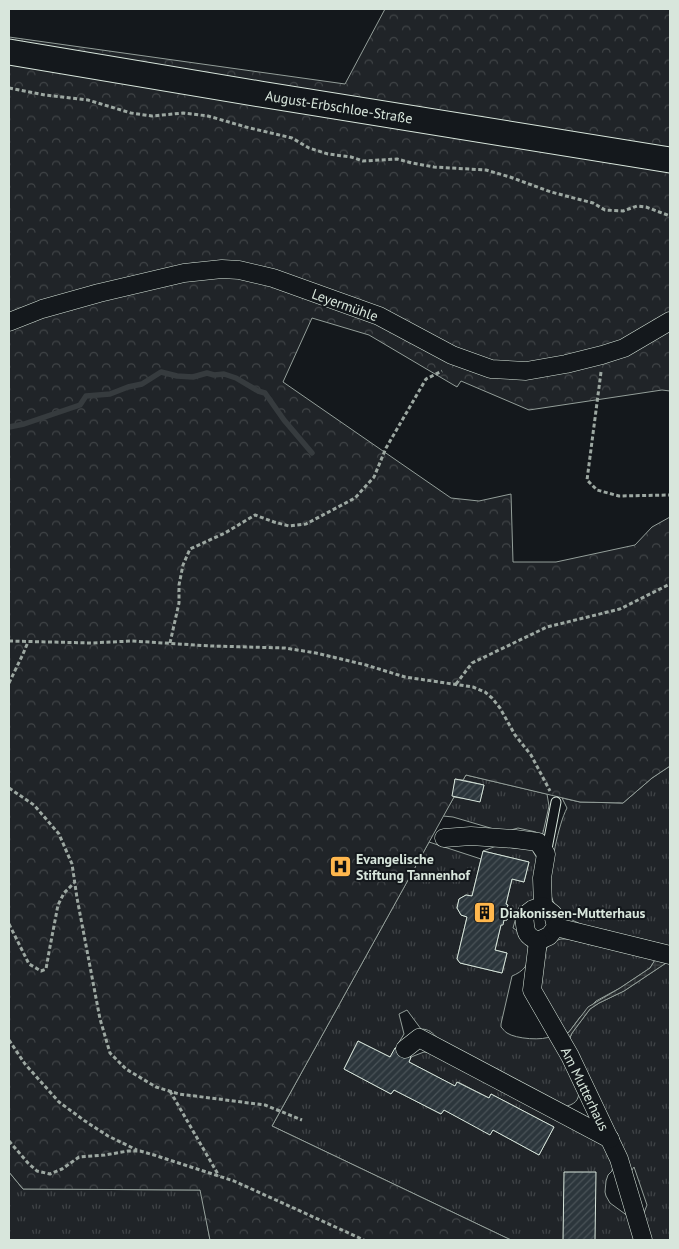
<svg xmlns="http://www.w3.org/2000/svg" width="679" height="1249" font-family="'PT Sans',sans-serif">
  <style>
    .grass { fill: url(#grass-tufts); stroke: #939e99 }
    .forest { fill: url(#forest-crowns); stroke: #939e99 }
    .plaza { fill: url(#plaza-grid); stroke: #939e99 }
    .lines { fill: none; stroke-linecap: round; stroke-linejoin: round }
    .stream { stroke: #363b3e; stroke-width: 5.5 }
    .building { fill: url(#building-hatch); stroke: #d8e6dc }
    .service-casing { stroke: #d8e6dc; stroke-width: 11 }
    .minor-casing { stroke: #d8e6dc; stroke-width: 19 }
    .secondary-casing { stroke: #d8e6dc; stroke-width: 27 }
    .path { stroke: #9da8a2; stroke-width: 3; stroke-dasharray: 4 2.5; stroke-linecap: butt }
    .service { stroke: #14181c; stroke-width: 9 }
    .minor { stroke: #14181c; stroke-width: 18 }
    .secondary { stroke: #14181c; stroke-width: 25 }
    .labels { text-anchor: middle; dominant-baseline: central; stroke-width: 4; stroke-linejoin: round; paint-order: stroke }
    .street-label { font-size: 14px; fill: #d8e6dc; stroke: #14181c }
    .poi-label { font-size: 14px; font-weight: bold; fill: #d8e6dc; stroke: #14181c; text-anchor: start }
  </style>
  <defs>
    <pattern id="grass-tufts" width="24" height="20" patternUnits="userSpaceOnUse" patternTransform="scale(1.25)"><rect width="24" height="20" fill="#202428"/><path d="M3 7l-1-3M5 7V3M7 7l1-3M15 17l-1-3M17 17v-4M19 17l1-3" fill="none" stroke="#404447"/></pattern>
    <pattern id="forest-crowns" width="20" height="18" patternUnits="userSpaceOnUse" patternTransform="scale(1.25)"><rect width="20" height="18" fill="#202428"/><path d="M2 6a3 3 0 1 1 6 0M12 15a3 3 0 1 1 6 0" fill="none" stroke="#404447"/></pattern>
    <pattern id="plaza-grid" width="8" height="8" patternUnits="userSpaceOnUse" patternTransform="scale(1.25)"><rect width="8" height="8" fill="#24282b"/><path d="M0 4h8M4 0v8" fill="none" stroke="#393d3f"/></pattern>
    <pattern id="building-hatch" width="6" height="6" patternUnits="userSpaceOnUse" patternTransform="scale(1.25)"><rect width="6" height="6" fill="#2c363c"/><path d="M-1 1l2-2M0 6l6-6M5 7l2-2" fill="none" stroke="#4a5358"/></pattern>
  </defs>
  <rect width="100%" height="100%" fill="#14181c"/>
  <g class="grass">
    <path d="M670,766V946L583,925C572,920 561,916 555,905C552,900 550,893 550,887C550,868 558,825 567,808L562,798L580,802L623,803L652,778Z"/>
    <polygon points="466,775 547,794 549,806 542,837 536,832 518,828 504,832 453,817 443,816 454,797 480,801 484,785 463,780"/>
    <path d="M429,842L481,859L472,896L466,895L459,899L457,908L461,915L467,917L457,959L460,963L502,973L507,953L495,950L501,925L504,920H507L509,911L506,910L508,905L506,904L512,879L524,882L529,862L483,851L499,845L513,848H531L538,860L535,881L534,900L526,906L519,907L513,928C526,935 535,954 525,967C522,971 517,974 512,976L501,1024V1027C504,1030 504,1031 507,1033C516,1039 543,1041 552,1036L579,1090C579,1101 575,1104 564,1107L438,1039C433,1033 429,1029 421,1029L407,1010L399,1014L404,1034L390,1057L358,1041L344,1069L391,1094L394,1090L441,1114L444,1110L490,1134L493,1130L539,1155L554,1127L491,1094L489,1098L458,1082L455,1086L409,1062L411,1057L424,1052L432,1053L604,1145L613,1166L612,1171L608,1175L606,1181L605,1192L606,1196L610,1203L632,1219L637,1240H511L272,1126Z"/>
    <path d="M561,939H568L655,960L650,968L620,988L596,1001L580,1017L569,1032L566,1034L539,986L546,949C550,943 554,941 561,939Z"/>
    <polygon points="666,963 670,964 670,1240 650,1240 643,1215 647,1205 634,1167 630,1173 569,1040 572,1033 590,1009 599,1003 624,991"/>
    <polygon points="9,1172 23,1189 201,1190 210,1240 9,1240"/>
  </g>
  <polygon class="forest" points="385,9 670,9 670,391 662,390 529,410 461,381 457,387 369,335 312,318 283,382 451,498 479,501 511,494 513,562 556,562 635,545 652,527 670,517 670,766 652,778 623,803 580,802 466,775 463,780 455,779 453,796 454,797 272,1126 511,1240 210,1240 200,1190 23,1189 9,1172 9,37 345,84"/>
  <polygon class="plaza" points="655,960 666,963 624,991 599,1003 590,1009 572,1033 569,1040 566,1034 569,1032 588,1007 620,988 650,968"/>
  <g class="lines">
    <polyline class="stream" points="9,427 24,424 80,405 86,396 110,394 128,387 142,384 161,372 177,376 193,377 207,373 214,375 224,374 236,378 258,391 265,393 284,420 312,453"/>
  </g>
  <g class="building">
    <polygon points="455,779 484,785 480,802 452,796"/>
    <polygon points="483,851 529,862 524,882 512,879 506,904 508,905 506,910 509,911 507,920 504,920 503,925 501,925 495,950 507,953 502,973 460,963 457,959 467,917 461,915 457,908 459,899 466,895 472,896"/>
    <polygon points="358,1041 390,1057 395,1048 411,1057 409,1062 455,1086 457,1082 489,1098 491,1094 554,1127 539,1155 493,1130 490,1135 444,1110 441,1114 394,1090 391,1094 344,1069"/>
    <polygon points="564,1172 596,1172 595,1240 563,1240"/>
  </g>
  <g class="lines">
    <defs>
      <polyline id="service" points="546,854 556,802"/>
      <g id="minor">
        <polyline points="9,322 42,309 99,293 184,273 222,269 239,270 273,278 379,316 452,355 491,369 526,371 566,364 602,355 624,348 670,321"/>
        <polyline points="444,838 471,836 515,839 538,842 546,854 542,878 543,906"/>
        <path d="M543,906L553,914L556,927L549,936L538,941C524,935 526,931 524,916L533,909Z"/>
        <polyline points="556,927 670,955"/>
        <polyline points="538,941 532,990 570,1056 619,1159 643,1240"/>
        <polyline points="405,1049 419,1038 610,1139"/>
      </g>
      <polyline id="secondary" points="9,52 260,94 670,160"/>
    </defs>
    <use href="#service" class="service-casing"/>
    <use href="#minor" class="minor-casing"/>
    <use href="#secondary" class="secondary-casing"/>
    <g class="path">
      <polyline points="9,88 45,95 88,100 131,113 152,116 183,113 208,116 246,127 292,138 309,148 328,154 351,157 363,161 397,159 412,163 434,167 486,170 510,177 551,192 593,203 605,210 623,211 637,206 646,207 670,216"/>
      <polyline points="601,372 587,480 597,490 619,496 670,495"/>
      <polyline points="9,641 91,643 132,641 211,646 285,648 316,653 366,665 405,677 473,687 485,692 492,698 500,708 515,735 531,755 550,791"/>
      <polyline points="170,643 179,603 179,585 183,565 190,549 225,533 255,515 274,522 289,526 306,524 355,498 374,477 386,448 426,379 442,371"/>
      <polyline points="9,683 23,654 28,642"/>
      <polyline points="456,684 472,663 547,627 620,609 670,584"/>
      <polyline points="9,788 34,805 59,834 72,864 77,898 100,1019 110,1053 126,1069 156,1087 179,1094 265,1105 302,1120"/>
      <polyline points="9,924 29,964 41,971 46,969 49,952 58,905 64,893 74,883"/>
      <polyline points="9,1040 25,1064 59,1102 85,1121 108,1136 137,1150"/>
      <polyline points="170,1091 219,1176"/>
      <polyline points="9,1141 28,1163 37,1171 50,1174 62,1169 79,1157 105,1155 128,1151 140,1151 154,1155 234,1181 364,1240"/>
    </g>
    <use href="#service" class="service"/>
    <use href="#minor" class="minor"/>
    <use href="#secondary" class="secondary"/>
  </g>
  <defs>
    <symbol id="hospital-square" viewBox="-11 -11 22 22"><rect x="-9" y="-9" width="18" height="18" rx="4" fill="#ffb74d" stroke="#14181c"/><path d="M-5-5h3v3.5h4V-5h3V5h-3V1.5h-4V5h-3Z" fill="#111"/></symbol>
    <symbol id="building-square" viewBox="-11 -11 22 22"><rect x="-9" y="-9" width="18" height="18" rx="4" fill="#ffb74d" stroke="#14181c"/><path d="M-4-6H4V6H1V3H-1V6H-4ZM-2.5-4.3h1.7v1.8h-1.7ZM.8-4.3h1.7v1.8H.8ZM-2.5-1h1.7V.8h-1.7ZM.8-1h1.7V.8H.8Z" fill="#111"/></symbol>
  </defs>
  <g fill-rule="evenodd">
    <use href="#hospital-square" x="328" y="854" width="25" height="25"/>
    <use href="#building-square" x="472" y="900" width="25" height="25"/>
  </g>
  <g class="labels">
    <g class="street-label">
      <text transform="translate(339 107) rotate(9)">August-Erbschloe-Straße</text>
      <text transform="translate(345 305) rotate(20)">Leyermühle</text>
      <text transform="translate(585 1089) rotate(64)">Am Mutterhaus</text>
    </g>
    <g class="poi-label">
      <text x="356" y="859">Evangelische<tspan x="356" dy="16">Stiftung Tannenhof</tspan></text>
      <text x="500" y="913">Diakonissen-Mutterhaus</text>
    </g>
  </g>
  <rect width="679" height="1249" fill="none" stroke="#d8e6dc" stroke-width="20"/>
</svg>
